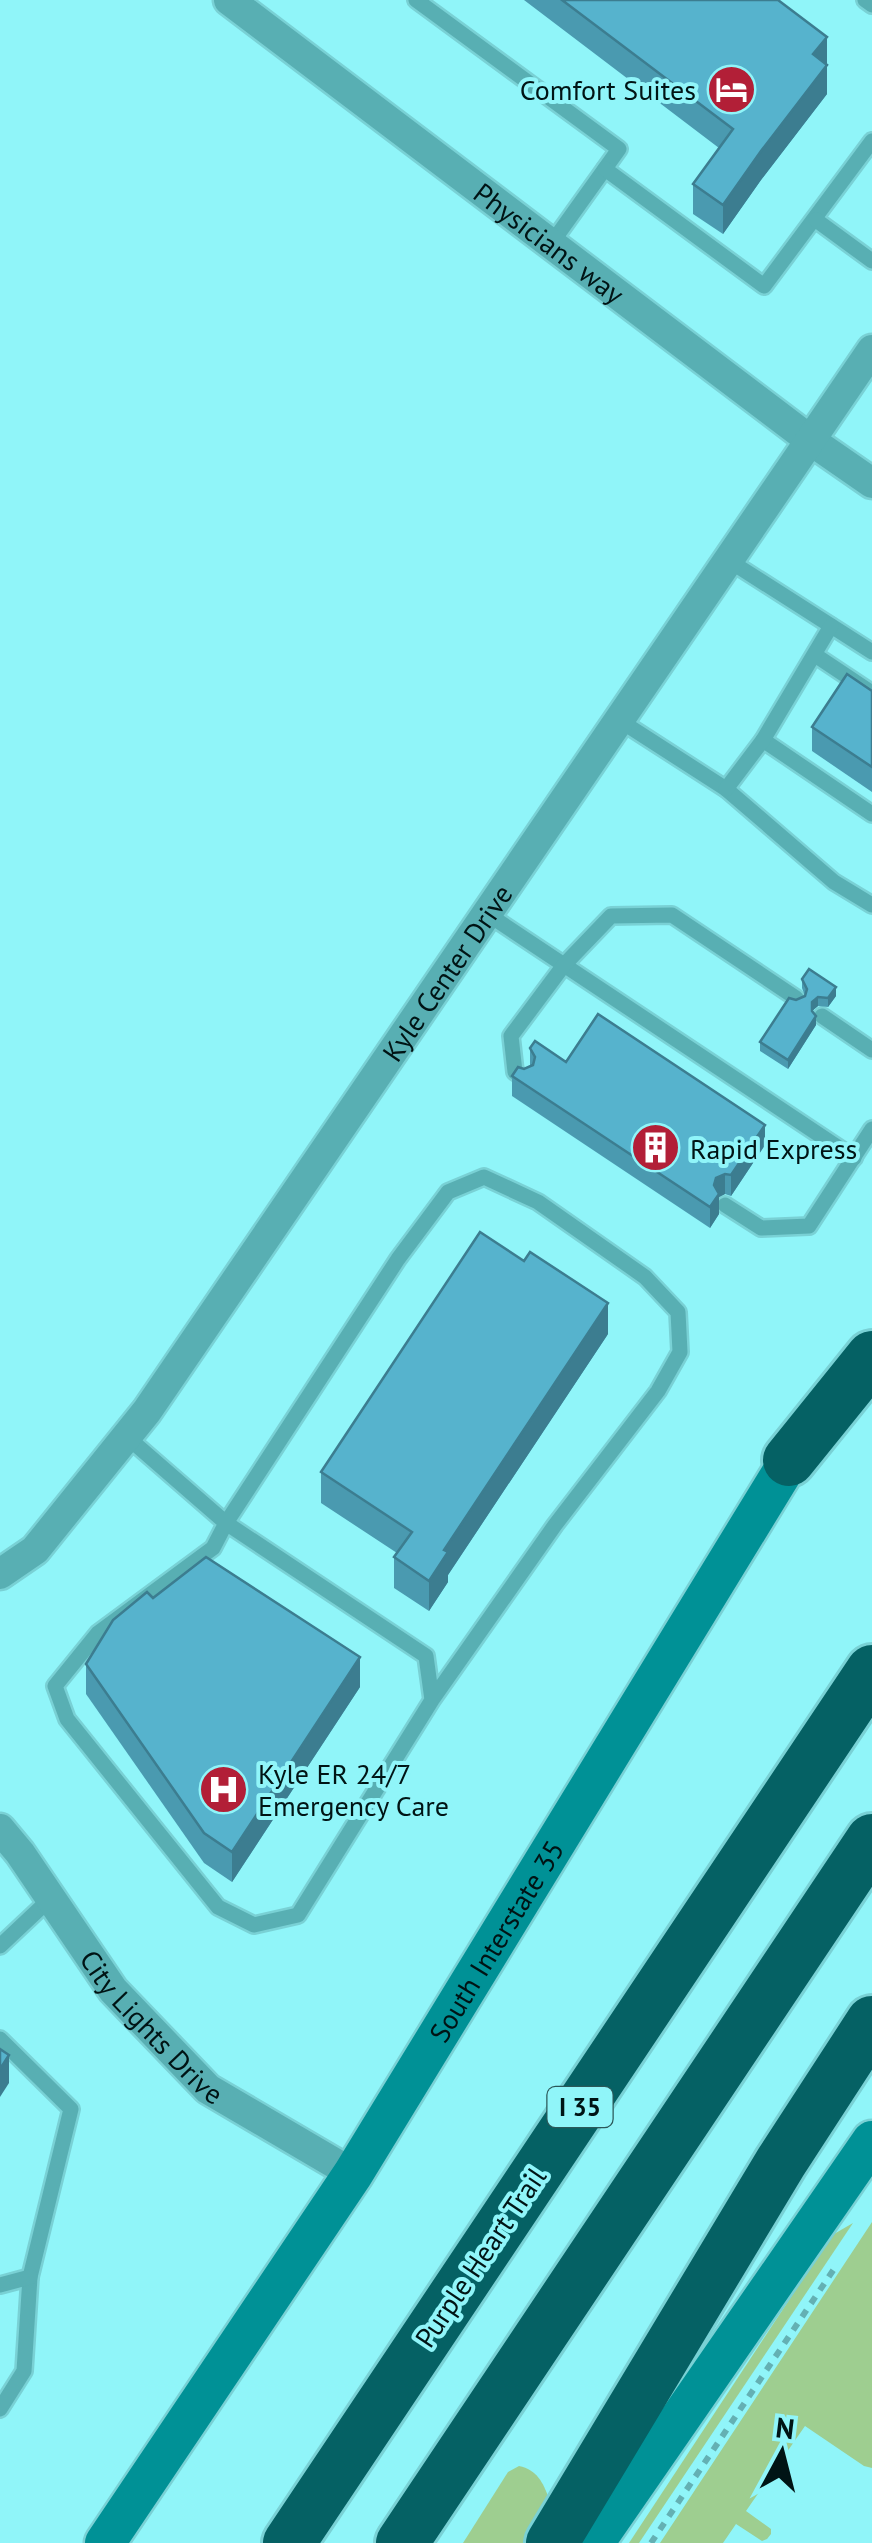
<svg xmlns="http://www.w3.org/2000/svg" width="872" height="2543" font-family="'PT Sans',sans-serif">
  <style>
    .green { fill: #9ece90 }
    .lines { fill: none; stroke-linecap: round; stroke-linejoin: round }
    .lane-casing { stroke: #79d1d5; stroke-width: 20 }
    .street-casing { stroke: #79d1d5; stroke-width: 35 }
    .secondary-casing { stroke: #79d1d5; stroke-width: 45 }
    .highway-casing { stroke: #79d1d5; stroke-width: 58 }
    .path { stroke: #64b0b3; stroke-width: 6; stroke-dasharray: 8 8; stroke-linecap: butt }
    .lane { stroke: #58afb3; stroke-width: 15 }
    .street { stroke: #58afb3; stroke-width: 30 }
    .secondary { stroke: #009196; stroke-width: 40 }
    .highway { stroke: #056164; stroke-width: 52 }
    .wall { fill: #4a9ab0 }
    .shaded-wall { fill: #3c7d90 }
    .building { fill: #56b3cd; stroke: #3c7d90; stroke-width: 2.5 }
    .labels { text-anchor: middle; dominant-baseline: central; stroke-width: 8; stroke-linejoin: round; paint-order: stroke }
    .shield { fill: #90f5f9; stroke: #2b5859; stroke-width: 2.5 }
    .shield-label { font-size: 25px; font-weight: bold; fill: #001415 }
    .poi-label { font-size: 28px; fill: #001415; stroke: #90f5f9; text-anchor: start }
    .street-label { font-size: 28px; fill: #001415; stroke: #90f5f9 }
  </style>
  <rect width="100%" height="100%" fill="#90f5f9"/>
  <g class="green">
    <polygon points="872,2222 872,2468 864,2466 805,2426 746,2511 771,2529 771,2534 767,2539 762,2541 736,2524 723,2543 660,2543"/>
    <polygon points="853,2223 639,2543 629,2543 818,2256 834,2234"/>
    <path d="M519,2466C537,2470 543,2482 549,2499L524,2543H463L508,2472Z"/>
  </g>
  <g class="lines">
    <defs>
      <g id="lane">
        <polyline points="416,0 619,149 551,244"/>
        <polyline points="865,0 872,5"/>
        <polyline points="605,169 764,286 872,141"/>
        <polyline points="816,220 872,261"/>
        <polyline points="728,560 872,652"/>
        <polyline points="815,655 872,693"/>
        <polyline points="619,720 726,789 834,882 872,905"/>
        <polyline points="763,740 872,814"/>
        <polyline points="726,789 763,740 831,626"/>
        <polyline points="486,913 854,1158"/>
        <polyline points="822,1016 872,1050"/>
        <polyline points="524,1078 515,1072 511,1036 564,965 611,916 672,915 796,998"/>
        <polyline points="725,1205 761,1228 809,1226 872,1129"/>
        <polyline points="126,1436 226,1523 213,1548 98,1633 55,1686 67,1719 218,1907 254,1925 298,1915 432,1700 426,1656 226,1523 398,1259 448,1192 484,1177 538,1202 645,1277 678,1312 680,1352 658,1391 555,1525 432,1700"/>
        <polyline points="0,1946 51,1898"/>
        <polyline points="0,2039 71,2109 30,2277 24,2371 0,2409"/>
        <polyline points="0,2285 30,2277"/>
      </g>
      <g id="street">
        <path id="s1" d="M229,0L810,440L872,483"/>
        <path id="s2" d="M0,1574L35,1550L147,1411L872,350"/>
        <path id="s3" d="M0,1829L20,1853L113,1990L208,2089L353,2174"/>
      </g>
      <g id="secondary">
        <path id="s4" d="M105,2543L353,2174L805,1435"/>
        <polyline points="594,2543 872,2141"/>
      </g>
      <g id="highway">
        <polyline points="789,1460 872,1357"/>
        <polyline points="289,2543 872,1671"/>
        <polyline points="402,2543 872,1840"/>
        <polyline points="552,2543 781,2162 872,2022"/>
      </g>
    </defs>
    <use href="#lane" class="lane-casing"/>
    <use href="#street" class="street-casing"/>
    <use href="#secondary" class="secondary-casing"/>
    <use href="#highway" class="highway-casing"/>
    <polyline class="path" points="651,2543 836,2266"/>
    <use href="#lane" class="lane"/>
    <use href="#street" class="street"/>
    <use href="#secondary" class="secondary"/>
    <use href="#highway" class="highway"/>
  </g>
  <g class="wall">
    <polygon points="524,0 778,0 827,37 827,94 761,180 723,234 693,214 693,184 719,148"/>
    <polygon points="872,691 872,792 812,751 812,727"/>
    <polygon points="802,979 836,996 828,1007 818,1006 812,1011 816,1025 788,1069 760,1051 760,1042 796,1000 805,996 802,988"/>
    <polygon points="530,1048 566,1062 765,1145 731,1196 725,1194 719,1197 719,1214 710,1228 512,1096 512,1076 530,1066"/>
    <polygon points="608,1334 448,1575 448,1582 429,1611 394,1588 394,1557 397,1553 321,1503 321,1472"/>
    <polygon points="153,1598 360,1687 232,1882 204,1863 86,1694 86,1664"/>
  </g>
  <g class="shaded-wall">
    <polygon points="827,37 827,94 761,180 723,234 723,205 813,54"/>
    <polygon points="836,987 836,996 828,1007 828,998"/>
    <polygon points="818,997 818,1006 812,1011 812,1002"/>
    <polygon points="816,1016 816,1025 788,1069 788,1060"/>
    <polygon points="765,1125 765,1145 731,1196 731,1175"/>
    <polygon points="725,1174 725,1194 719,1197 719,1214 710,1228 710,1207 716,1178"/>
    <polygon points="608,1303 608,1334 448,1575 448,1582 429,1611 429,1581 444,1550"/>
    <polygon points="360,1657 360,1687 232,1882 232,1852"/>
    <polygon points="9,2055 9,2083 0,2097 0,2069"/>
  </g>
  <g class="building">
    <polygon points="562,0 778,0 827,37 813,54 827,65 761,151 723,205 693,184 733,129"/>
    <polygon points="847,674 872,691 872,767 812,727"/>
    <polygon points="809,969 836,987 828,998 818,997 812,1002 812,1011 816,1016 788,1060 760,1042 789,998 796,1000 805,996 807,989 802,979"/>
    <polygon points="598,1014 765,1125 731,1175 725,1174 716,1178 714,1185 719,1194 710,1207 512,1076 518,1067 524,1069 533,1065 535,1057 530,1048 535,1041 566,1062"/>
    <polygon points="480,1232 524,1261 530,1252 608,1303 444,1550 448,1552 429,1581 394,1557 412,1532 321,1472"/>
    <polygon points="206,1557 360,1657 232,1852 204,1833 86,1664 113,1620 147,1592 153,1598"/>
    <polygon points="0,2049 9,2055 0,2069"/>
  </g>
  <defs>
    <symbol id="hotel-disc" viewBox="-11 -11 22 22"><circle r="9.5" fill="#b21f37" stroke="#90f5f9"/><path d="M-6-4.5h1.5V1H6V5H4.5V3h-9V5H-6ZM-4 0a1.8 1.8 0 1 1 3.6 0ZM.5 0V-2.5h3Q6-2.5 6 0Z" fill="#fff"/></symbol>
    <symbol id="building-disc" viewBox="-11 -11 22 22"><circle r="9.5" fill="#b21f37" stroke="#90f5f9"/><path d="M-4-6H4V6H1V3H-1V6H-4ZM-2.5-4.3h1.7v1.8h-1.7ZM.8-4.3h1.7v1.8H.8ZM-2.5-1h1.7V.8h-1.7ZM.8-1h1.7V.8H.8Z" fill="#fff"/></symbol>
    <symbol id="hospital-disc" viewBox="-11 -11 22 22"><circle r="9.5" fill="#b21f37" stroke="#90f5f9"/><path d="M-5-5h3v3.5h4V-5h3V5h-3V1.5h-4V5h-3Z" fill="#fff"/></symbol>
  </defs>
  <g fill-rule="evenodd">
    <use href="#hotel-disc" x="704" y="62" width="55" height="55"/>
    <use href="#building-disc" x="628" y="1120" width="55" height="55"/>
    <use href="#hospital-disc" x="196" y="1762" width="55" height="55"/>
  </g>
  <g class="labels">
    <rect class="shield" x="547.5" y="2087" width="65" height="40" rx="8"/>
    <g class="shield-label">
      <text x="580" y="2107">I 35</text>
    </g>
    <g class="poi-label">
      <text x="696" y="89" text-anchor="end">Comfort Suites</text>
      <text x="690" y="1148">Rapid Express</text>
      <text x="258" y="1773">Kyle ER 24/7<tspan x="258" dy="32">Emergency Care</tspan></text>
    </g>
    <g class="street-label">
      <text stroke="none"><textPath href="#s1" startOffset="402">Physicians way</textPath></text>
      <text stroke="none"><textPath href="#s2" startOffset="752">Kyle Center Drive</textPath></text>
      <text stroke="none"><textPath href="#s4" startOffset="718">South Interstate 35</textPath></text>
      <text stroke="none"><textPath href="#s3" startOffset="250">City Lights Drive</textPath></text>
      <text transform="translate(480 2257) rotate(-56)">Purple Heart Trail</text>
    </g>
  </g>
  <g transform="translate(782 2453) rotate(7)" stroke="#90f5f9" stroke-width="8" paint-order="stroke">
  <path d="M0-8L18 38L0 25L-18 38Z" fill="#001415"/>
  <text y="-15" font-size="28" font-weight="bold" text-anchor="middle" fill="#001415">N</text>
  </g>
</svg>
